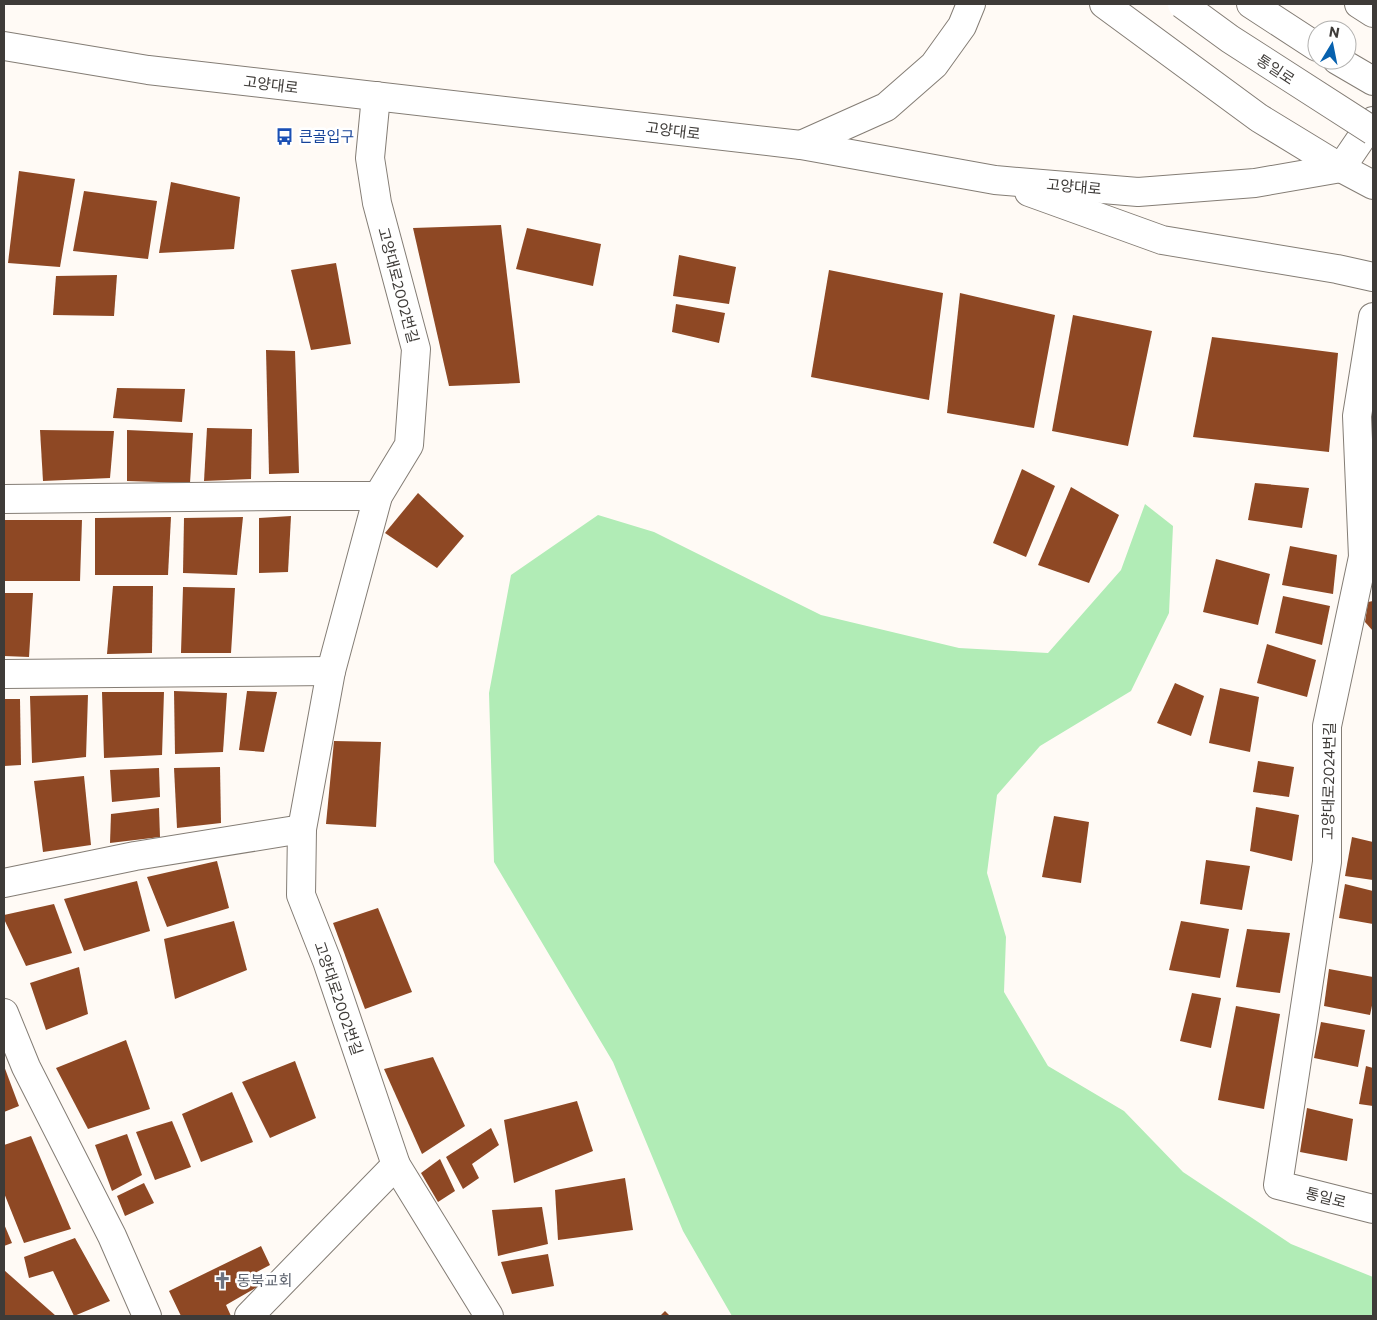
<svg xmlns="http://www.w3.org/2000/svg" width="1377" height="1320" font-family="Commissioner,'Noto Sans KR',sans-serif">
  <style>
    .green { fill: #b1ecb6 }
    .building { fill: #8e4824 }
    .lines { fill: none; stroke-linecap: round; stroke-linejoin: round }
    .street-casing { stroke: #847d75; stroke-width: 30 }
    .primary-casing { stroke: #847d75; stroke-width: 30 }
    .street { stroke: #fff; stroke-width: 28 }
    .primary { stroke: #fff; stroke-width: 28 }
    .primary-bridge-casing { stroke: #847d75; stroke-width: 30; stroke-linecap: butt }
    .primary-bridge { stroke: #fff; stroke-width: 28 }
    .labels { text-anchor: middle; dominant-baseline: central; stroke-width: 5; stroke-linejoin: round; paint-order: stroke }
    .street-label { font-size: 15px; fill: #3e3b38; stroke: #fff }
    .transit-label { font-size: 15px; fill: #164399; stroke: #fff; text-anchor: start }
    .worship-label { font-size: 15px; fill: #5b616d; stroke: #fff; text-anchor: start }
  </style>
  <rect width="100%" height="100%" fill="#fffaf5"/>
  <polygon class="green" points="1145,504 1173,526 1169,613 1131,691 1040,746 997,795 987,873 1006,937 1004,992 1048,1066 1124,1111 1183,1172 1291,1244 1373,1277 1373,1316 732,1316 683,1231 613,1062 494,862 489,693 511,575 598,515 654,532 821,615 959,648 1048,653 1121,570"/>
  <g class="building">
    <polygon points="19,171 75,179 60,267 8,263"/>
    <polygon points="171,182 240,197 234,249 159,253"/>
    <polygon points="84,191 157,201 148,259 73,251"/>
    <polygon points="501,225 520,383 449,386 413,228"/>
    <polygon points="527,228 601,244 593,286 516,269"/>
    <polygon points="679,255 736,267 729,304 673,296"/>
    <polygon points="336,263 351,344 311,350 291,270"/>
    <polygon points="829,270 943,293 929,400 811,377"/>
    <polygon points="117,275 114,316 53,315 56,276"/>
    <polygon points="960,293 1055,315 1034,428 947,413"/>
    <polygon points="676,304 725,313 719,343 672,332"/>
    <polygon points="1073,315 1152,331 1128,446 1052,431"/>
    <polygon points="1212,337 1338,353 1329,452 1193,437"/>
    <polygon points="266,350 295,351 299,473 269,474"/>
    <polygon points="117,388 185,389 182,422 113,418"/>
    <polygon points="207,428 252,429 251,479 204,481"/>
    <polygon points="40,430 114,431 110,478 43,481"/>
    <polygon points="127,430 193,433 190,483 127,481"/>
    <polygon points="1022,469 1055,486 1026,557 993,543"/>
    <polygon points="1255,483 1309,488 1302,528 1248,520"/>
    <polygon points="1071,487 1119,515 1089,583 1038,565"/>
    <polygon points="418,493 464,536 437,568 385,533"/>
    <polygon points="291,516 288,572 259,573 259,518"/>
    <polygon points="171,517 168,575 95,575 95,518"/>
    <polygon points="243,517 237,575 183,573 184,518"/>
    <polygon points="4,520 82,520 80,581 4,581"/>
    <polygon points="1290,546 1337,555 1333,594 1282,585"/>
    <polygon points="1216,559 1270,574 1258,625 1203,612"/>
    <polygon points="113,586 153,586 152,653 107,654"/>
    <polygon points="183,587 235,588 231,653 181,653"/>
    <polygon points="4,593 33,593 29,657 4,656"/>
    <polygon points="1283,596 1330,606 1322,645 1275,633"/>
    <polygon points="1373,601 1373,631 1365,622 1368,602"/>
    <polygon points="1267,644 1316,660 1307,697 1257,683"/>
    <polygon points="1175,683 1204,696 1191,736 1157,723"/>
    <polygon points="1220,688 1259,697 1250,752 1209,743"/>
    <polygon points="174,691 227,693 223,752 175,754"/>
    <polygon points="247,691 277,692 264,752 239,750"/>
    <polygon points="102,692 164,692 162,755 104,758"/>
    <polygon points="88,695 86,757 32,763 30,696"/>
    <polygon points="4,699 20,699 21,765 4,766"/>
    <polygon points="334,741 381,742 376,827 326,824"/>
    <polygon points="1258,761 1294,767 1289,797 1253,792"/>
    <polygon points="220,767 221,823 177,828 174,768"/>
    <polygon points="159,768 160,797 112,802 110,770"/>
    <polygon points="84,776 91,845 43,852 34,781"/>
    <polygon points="1256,807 1299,815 1292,861 1250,851"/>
    <polygon points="159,808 160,837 110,843 111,814"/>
    <polygon points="1054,816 1089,822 1081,883 1042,877"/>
    <polygon points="1352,837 1373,842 1373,880 1345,876"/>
    <polygon points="1206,860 1250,866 1242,910 1200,904"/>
    <polygon points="217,861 229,908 167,927 147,877"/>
    <polygon points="137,881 150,931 84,951 64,899"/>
    <polygon points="1345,884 1373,891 1373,924 1339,918"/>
    <polygon points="54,904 72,953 26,966 4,919 4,915"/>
    <polygon points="378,908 412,992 365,1009 333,923"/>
    <polygon points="234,921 247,970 175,999 164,939"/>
    <polygon points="1181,921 1229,929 1220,978 1169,970"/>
    <polygon points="1247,929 1290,933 1280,993 1236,987"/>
    <polygon points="79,967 88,1014 46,1030 30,983"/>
    <polygon points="1329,969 1373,977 1373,1001 1370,1015 1324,1006"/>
    <polygon points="1192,993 1221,998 1211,1048 1180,1041"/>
    <polygon points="1236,1006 1280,1014 1264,1109 1218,1100"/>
    <polygon points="1321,1022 1365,1030 1358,1067 1314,1058"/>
    <polygon points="126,1040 150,1109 88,1129 56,1068"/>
    <polygon points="433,1057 465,1126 422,1154 384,1069"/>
    <polygon points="295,1061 316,1118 270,1138 242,1082"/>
    <polygon points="4,1066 19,1106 4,1112"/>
    <polygon points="1366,1066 1373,1068 1373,1106 1359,1104"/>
    <polygon points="232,1092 253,1142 201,1162 182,1114"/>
    <polygon points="577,1101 593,1151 514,1183 504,1120"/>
    <polygon points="1307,1108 1353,1119 1347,1161 1300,1152"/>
    <polygon points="172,1121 191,1167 155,1180 136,1132"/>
    <polygon points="491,1128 499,1145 472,1164 479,1178 463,1189 446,1157"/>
    <polygon points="127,1134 142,1175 112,1191 95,1145"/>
    <polygon points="31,1136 71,1229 24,1243 4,1193 4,1145"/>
    <polygon points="440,1159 455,1191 438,1202 421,1173"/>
    <polygon points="625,1178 633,1230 558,1240 555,1190"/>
    <polygon points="144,1183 154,1203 125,1216 117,1196"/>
    <polygon points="542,1207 548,1244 498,1256 492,1210"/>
    <polygon points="4,1224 12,1243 4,1246"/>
    <polygon points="75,1238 110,1301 74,1316 53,1271 29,1278 24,1257"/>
    <polygon points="261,1246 270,1265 253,1274 259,1286 226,1305 231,1316 181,1316 169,1291"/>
    <polygon points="548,1254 554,1286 512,1294 501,1262"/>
    <polygon points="4,1270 56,1316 4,1316"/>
    <polygon points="665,1311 670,1316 660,1316"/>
  </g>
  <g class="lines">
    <defs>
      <g id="street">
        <polyline points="376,96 370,158 377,203 416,349 409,445 378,496 331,671 302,829 301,895 327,961 396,1165 489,1316"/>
        <polyline points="1373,317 1357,416 1363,557 1327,726 1327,862 1278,1185 1373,1209"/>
        <polyline points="4,499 281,496 378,496"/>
        <polyline points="4,674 331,671"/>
        <polyline points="4,883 135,856 302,829"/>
        <polyline points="4,1013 26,1067 112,1236 147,1316"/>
        <polyline points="249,1316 396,1165"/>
      </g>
      <g id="primary">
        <polyline points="1104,4 1259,118 1341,168 1373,185"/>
        <polyline points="1251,4 1317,47"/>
        <polyline points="1359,4 1373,13"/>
        <polyline points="4,46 148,70 801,145 995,180 1138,192 1255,183 1341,168"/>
        <polyline points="1337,60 1373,81"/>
        <polyline points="801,145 886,107 934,65 962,26 971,4"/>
        <polyline points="1341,168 1373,121"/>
        <polyline points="1029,192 1162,240 1337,269 1373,277"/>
      </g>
    </defs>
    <use href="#street" class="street-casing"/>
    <use href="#primary" class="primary-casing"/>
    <use href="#street" class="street"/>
    <use href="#primary" class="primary"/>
    <defs>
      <polyline id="primary-bridge" points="1182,4 1230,39 1373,131"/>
    </defs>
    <use href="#primary-bridge" class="primary-bridge-casing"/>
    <use href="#primary-bridge" class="primary-bridge"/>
  </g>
  <defs>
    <symbol id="bus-bare" viewBox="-9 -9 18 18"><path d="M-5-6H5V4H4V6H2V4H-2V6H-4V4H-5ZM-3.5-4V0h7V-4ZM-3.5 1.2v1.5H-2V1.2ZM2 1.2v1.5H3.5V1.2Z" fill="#1a4fb4" stroke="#fff" stroke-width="2.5" paint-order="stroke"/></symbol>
    <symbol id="church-bare" viewBox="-9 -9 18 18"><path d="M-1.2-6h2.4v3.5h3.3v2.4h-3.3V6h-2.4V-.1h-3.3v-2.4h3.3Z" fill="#6b7280" stroke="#fff" stroke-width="2.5" paint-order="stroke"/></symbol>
  </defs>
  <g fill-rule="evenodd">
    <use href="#bus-bare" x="272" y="124" width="25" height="25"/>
    <use href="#church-bare" x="210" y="1268" width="25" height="25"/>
  </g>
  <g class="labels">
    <g class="street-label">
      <text transform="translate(1276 69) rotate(33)">통일로</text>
      <text transform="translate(271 84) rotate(7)">고양대로</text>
      <text transform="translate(673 130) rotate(7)">고양대로</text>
      <text transform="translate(1074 186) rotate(5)">고양대로</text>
      <text transform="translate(399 285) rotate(75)">고양대로2002번길</text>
      <text transform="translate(1328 781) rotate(-89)">고양대로2024번길</text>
      <text transform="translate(339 998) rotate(71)">고양대로2002번길</text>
      <text transform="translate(1326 1197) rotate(14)">통일로</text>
    </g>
    <g class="transit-label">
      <text x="299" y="136">큰골입구</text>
    </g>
    <g class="worship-label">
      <text x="237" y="1280">동북교회</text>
    </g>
  </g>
  <rect width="1377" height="1320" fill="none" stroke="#3e3b38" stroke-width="10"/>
  <g transform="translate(1332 45) rotate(10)"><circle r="24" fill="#ffffff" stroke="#b2b1af"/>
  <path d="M0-4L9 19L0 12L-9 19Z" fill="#0761ae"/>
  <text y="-8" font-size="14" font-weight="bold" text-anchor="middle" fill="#3e3b38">N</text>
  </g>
</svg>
